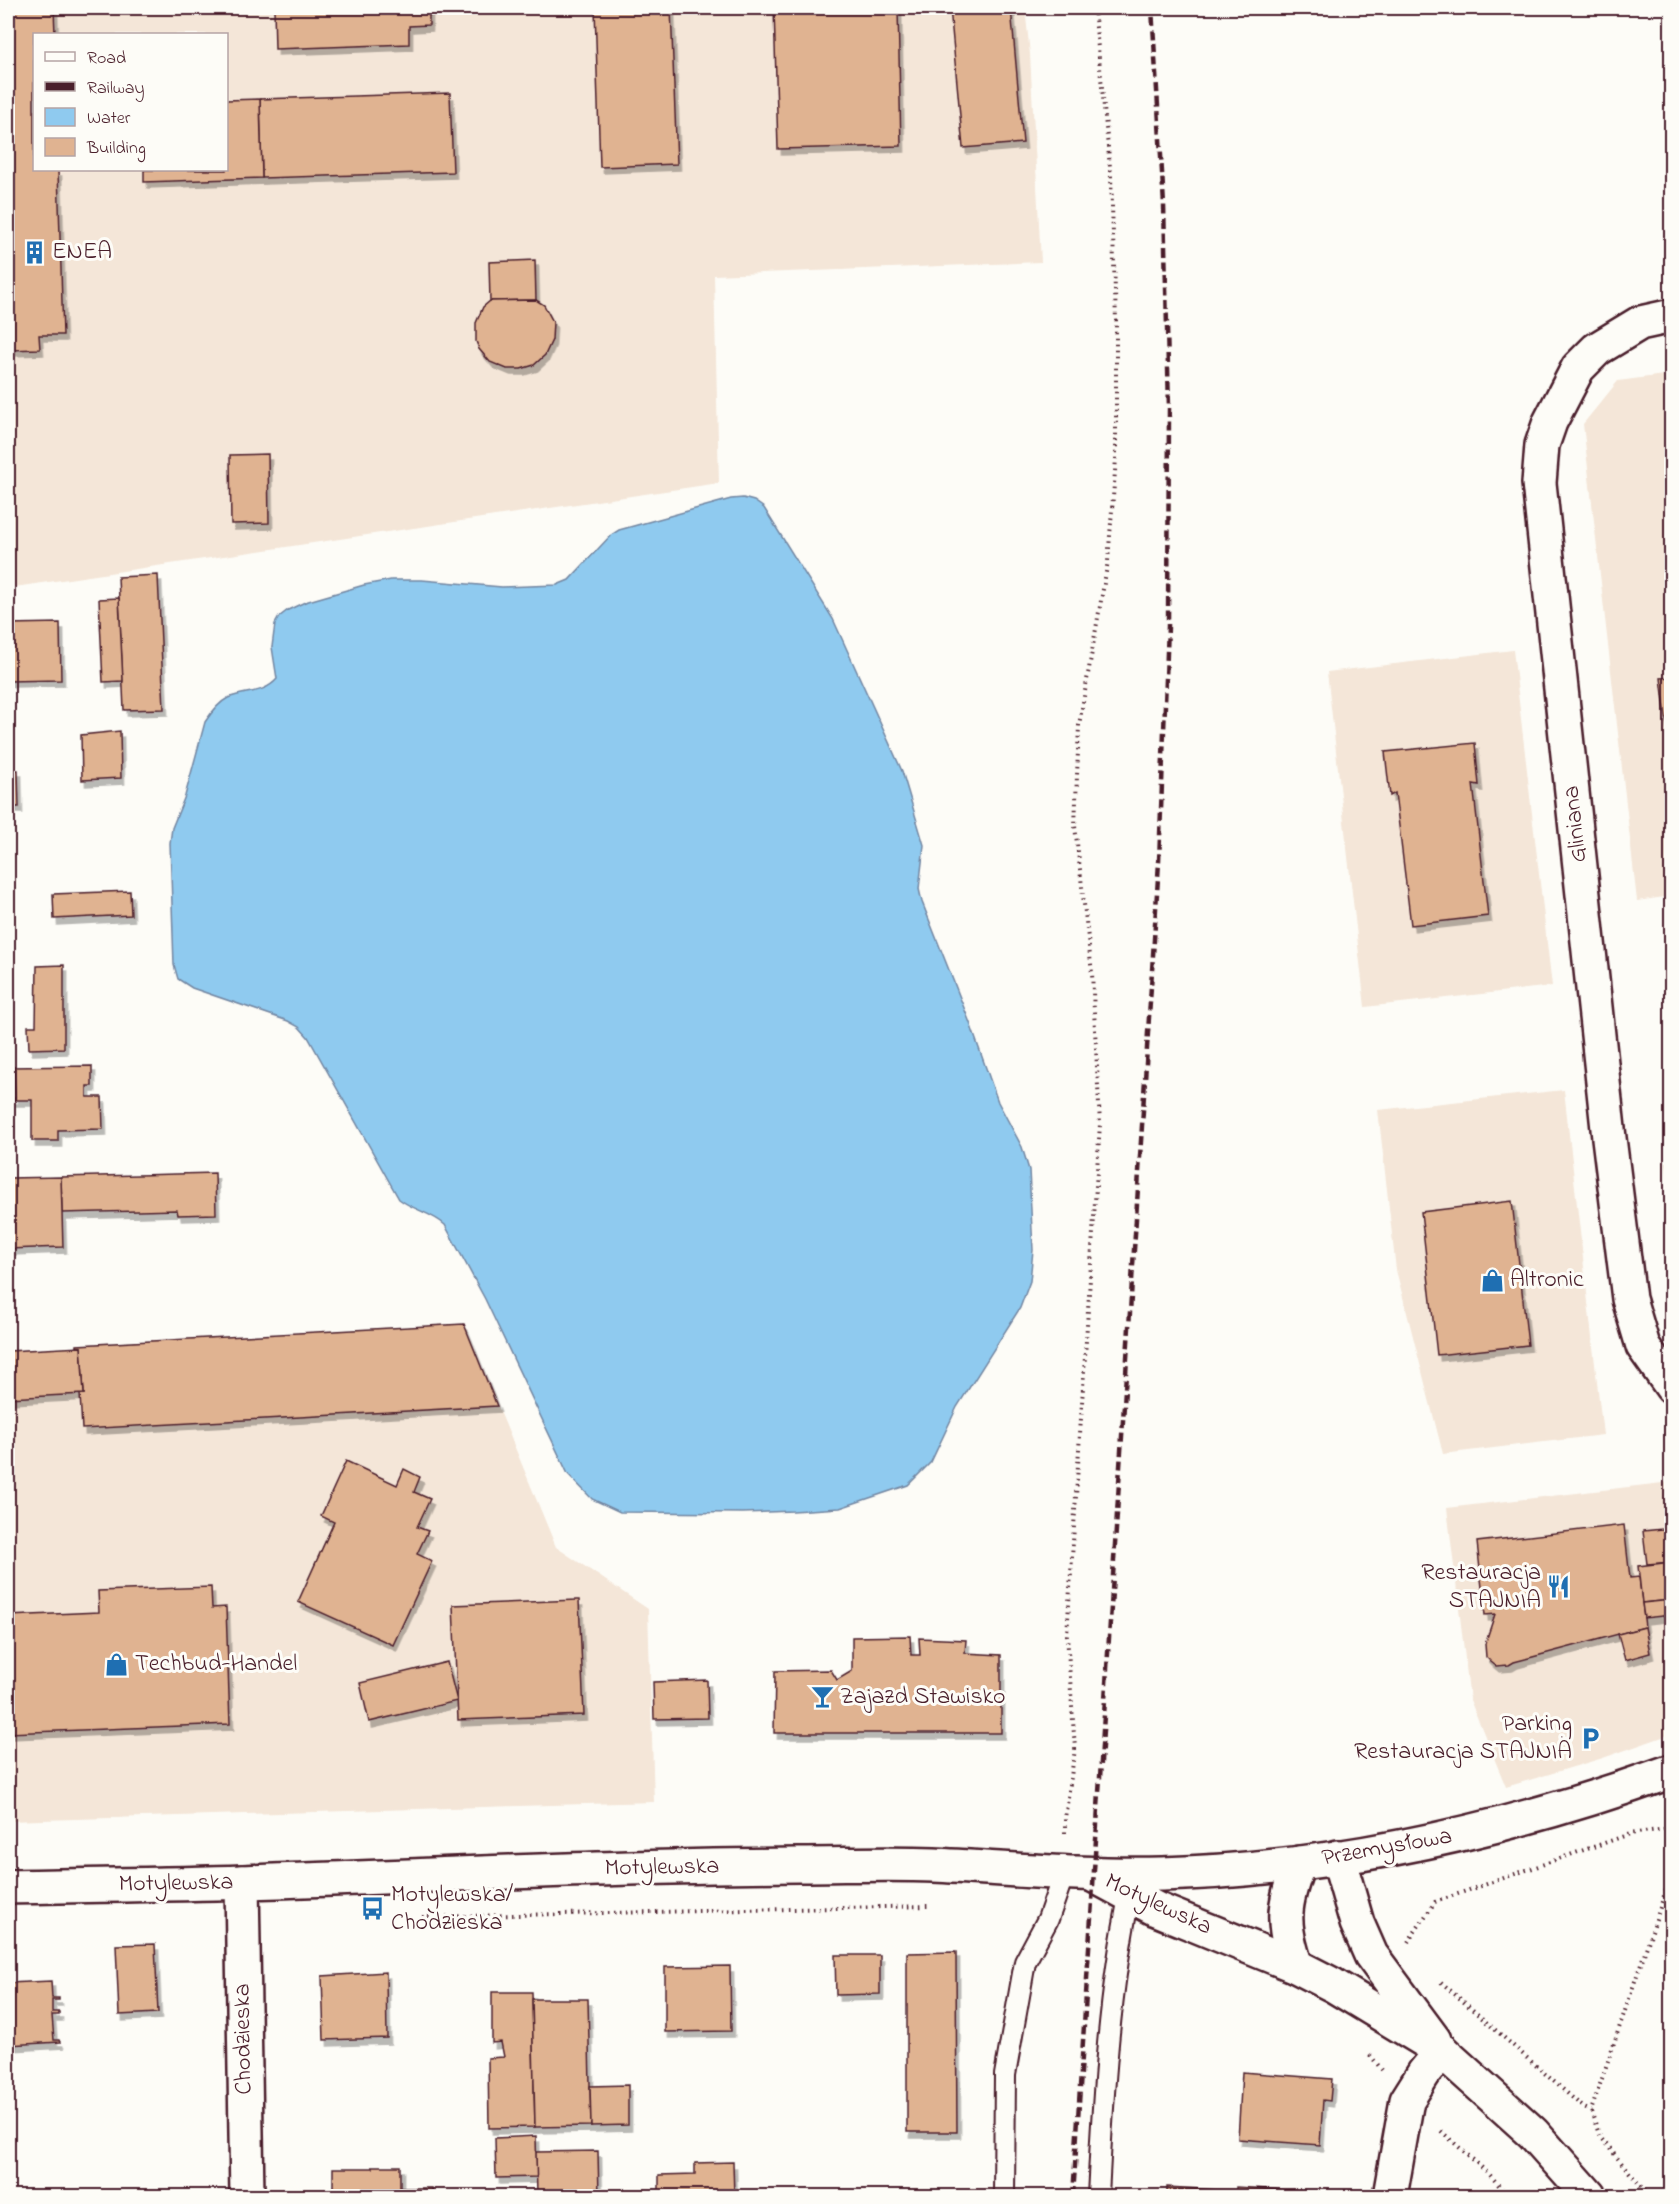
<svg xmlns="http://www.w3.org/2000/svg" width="1679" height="2204" font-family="'Indie Flower',sans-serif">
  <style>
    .built { fill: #f4e6d8; fill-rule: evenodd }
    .water { fill: #8fcaef; stroke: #7386a1; stroke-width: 1.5 }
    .building { fill: #e0b391; stroke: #4a1f2b; stroke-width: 1.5; filter: url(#shadow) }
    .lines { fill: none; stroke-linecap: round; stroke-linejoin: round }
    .lane-casing { stroke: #4a1f2b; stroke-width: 24 }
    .street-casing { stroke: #4a1f2b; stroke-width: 38 }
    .secondary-casing { stroke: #4a1f2b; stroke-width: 38 }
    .path { stroke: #4a1f2b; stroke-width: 4; stroke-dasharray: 1.5 4.5; stroke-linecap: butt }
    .lane { stroke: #fdfcf7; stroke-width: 20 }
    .street { stroke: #fdfcf7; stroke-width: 33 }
    .secondary { stroke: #fdfcf7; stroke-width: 33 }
    .rail { stroke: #4a1f2b; stroke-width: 4.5; stroke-dasharray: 9 4.5; stroke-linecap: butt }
    .labels { text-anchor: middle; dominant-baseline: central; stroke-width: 6; stroke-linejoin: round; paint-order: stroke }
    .poi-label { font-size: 24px; fill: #4a1f2b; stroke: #fdfcf7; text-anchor: start }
    .street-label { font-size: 24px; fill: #4a1f2b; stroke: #fdfcf7 }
  </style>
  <defs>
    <filter id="shadow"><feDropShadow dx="3.5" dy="6" stdDeviation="0" flood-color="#0004"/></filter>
  </defs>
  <rect width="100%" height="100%" fill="#fdfcf7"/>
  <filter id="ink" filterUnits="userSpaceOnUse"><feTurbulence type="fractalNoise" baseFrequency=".0167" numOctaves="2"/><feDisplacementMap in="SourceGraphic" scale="12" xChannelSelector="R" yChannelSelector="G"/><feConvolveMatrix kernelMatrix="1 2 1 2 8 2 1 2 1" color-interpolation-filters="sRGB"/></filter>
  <g filter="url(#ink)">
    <g class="built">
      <path d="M8,8H1025L1030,54L1041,262L714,275L719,483L8,588ZM34,34H226V170H34Z"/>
      <polygon points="1671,374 1671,896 1637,901 1583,424 1618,381"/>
      <polygon points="1513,650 1552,986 1365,1007 1327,672"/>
      <polygon points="1564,1090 1603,1435 1443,1454 1396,1270 1378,1110"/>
      <polygon points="1671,1161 1672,1161 1671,1212 1666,1162"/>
      <polygon points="464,1324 556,1547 648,1609 654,1802 8,1821 8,1351 77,1347 77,1345"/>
      <polygon points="1671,1482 1671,1734 1603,1758 1506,1787 1470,1700 1447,1508"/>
    </g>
    <path class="water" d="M743,498L754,501L764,508L833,619L902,771L924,845L919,889L922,902L970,1023L998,1102L1022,1147L1029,1170L1033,1250L1030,1281L1020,1308L957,1407L931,1462L908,1485L840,1508L793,1511L743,1513L620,1512L592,1499L568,1474L485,1299L445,1225C432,1213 413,1210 399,1199L308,1037L299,1027L288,1021L192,988L178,979L174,965L170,843L172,828L185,796L205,722C211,713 218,703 228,698C245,691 264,694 277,679L272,647L275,624L279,617L288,610L305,602L364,585L391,580H422L502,587L557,585L569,580L611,535L619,530L731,499Z"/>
    <g class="building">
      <polygon points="8,8 54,8 55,34 34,34 34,170 58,170 63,335 39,335 40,349 8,350"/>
      <polygon points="274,8 429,8 429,25 409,26 409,44 275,49"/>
      <polygon points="595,8 671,8 677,164 600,167"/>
      <polygon points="774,8 898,8 901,146 778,149"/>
      <polygon points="950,8 1011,8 1023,143 963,148"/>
      <polygon points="450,93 453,172 262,178 260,99"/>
      <polygon points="260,99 262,178 144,182 144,170 226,170 226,100"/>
      <polygon points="535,260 536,300 490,301 489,262"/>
      <polygon points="536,300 544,305 553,322 552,340 545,355 534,365 521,369 507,369 490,362 479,349 476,341 476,323 483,307 490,301"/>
      <polygon points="268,454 269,523 231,524 230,455"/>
      <polygon points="158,575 164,709 124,710 118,577"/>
      <polygon points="119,598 123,681 103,682 99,599"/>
      <polygon points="60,623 61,680 8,681 8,624"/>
      <polygon points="1672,677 1672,767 1661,678"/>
      <polygon points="120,731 121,778 82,780 81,735"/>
      <polygon points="1475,743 1479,785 1473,784 1488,916 1411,925 1395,793 1390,796 1385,752"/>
      <polygon points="8,770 18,770 19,807 8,807"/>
      <polygon points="130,891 131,915 54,919 53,894"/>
      <polygon points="64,965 64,1048 29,1049 28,1026 36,1026 37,966"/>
      <polygon points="92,1066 92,1086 87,1086 87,1097 102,1097 103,1129 58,1130 58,1141 32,1141 32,1100 8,1100 8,1098 15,1098 14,1069 8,1069 8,1067"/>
      <polygon points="215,1173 216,1214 178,1215 177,1210 62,1213 61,1177"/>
      <polygon points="61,1177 63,1247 8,1249 8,1178"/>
      <polygon points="1512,1201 1528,1345 1437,1355 1421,1212"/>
      <polygon points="464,1324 497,1406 82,1429 80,1394 84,1394 81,1347 77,1347 77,1345"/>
      <polygon points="81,1347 84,1394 8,1398 8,1351"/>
      <polygon points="346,1461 397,1485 404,1469 420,1477 414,1492 430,1499 417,1527 428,1531 417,1554 432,1561 393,1645 298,1602 334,1522 321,1516"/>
      <polygon points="1624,1525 1630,1578 1639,1577 1645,1627 1514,1662 1509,1665 1496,1666 1491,1662 1486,1657 1485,1644 1495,1614 1485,1615 1477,1542"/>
      <polygon points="1672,1528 1672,1562 1647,1564 1643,1531"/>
      <polygon points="1672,1562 1672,1600 1642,1603 1638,1566"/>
      <polygon points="211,1587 212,1608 226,1607 230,1724 8,1733 8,1616 99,1612 98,1591"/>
      <polygon points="577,1600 579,1600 584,1715 458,1720 453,1605"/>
      <polygon points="1672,1600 1672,1615 1644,1618 1642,1603"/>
      <polygon points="1645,1627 1650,1653 1625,1660 1618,1634"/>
      <polygon points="910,1636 911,1655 920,1655 919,1638 966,1640 965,1653 1001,1655 1001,1733 774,1733 775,1671 831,1670 837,1680 852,1671 852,1637"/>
      <polygon points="447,1662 457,1701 369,1722 360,1683"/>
      <polygon points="707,1680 708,1718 654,1719 653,1682"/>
      <polygon points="155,1944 158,2013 119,2015 116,1945"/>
      <polygon points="956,1952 957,2132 907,2132 907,1953"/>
      <polygon points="835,1955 880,1955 880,1994 836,1995"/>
      <polygon points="730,1966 731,2031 665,2032 665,1967"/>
      <polygon points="386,1972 387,2038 324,2040 322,1976"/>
      <polygon points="51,1981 52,1998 59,1998 59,2000 52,2000 52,2012 59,2012 59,2015 52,2015 54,2040 59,2040 60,2042 8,2045 8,1983"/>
      <polygon points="492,1992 532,1992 535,2127 489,2128 488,2058 504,2057 501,2042 492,2043"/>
      <polygon points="532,1999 588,1999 591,2126 535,2127"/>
      <polygon points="1242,2072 1332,2079 1330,2101 1323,2100 1320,2145 1238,2139"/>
      <polygon points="628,2085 628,2125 591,2126 590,2086"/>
      <polygon points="536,2136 537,2177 496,2178 495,2138"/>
      <polygon points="598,2151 599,2196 537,2196 536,2152"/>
      <polygon points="733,2162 734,2196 659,2196 659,2175 695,2174 695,2163"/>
      <polygon points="373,2166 400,2166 400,2188 432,2188 433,2196 333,2196 333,2168 373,2168"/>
      <polygon points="1167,2187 1236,2191 1236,2187 1282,2190 1282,2196 1167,2196"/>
    </g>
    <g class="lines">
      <defs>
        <g id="lane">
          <polyline points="1004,2196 1005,2075 1025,1962 1048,1919 1064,1873"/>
          <path d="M1098,2196C1103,2095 1109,1992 1130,1893"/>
        </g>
        <g id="street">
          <polyline points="1672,316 1640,323 1597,349 1578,368 1550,422 1542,445 1539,483 1609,1138 1629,1299 1643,1346 1672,1387"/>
          <polyline points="1338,1857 1357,1923 1371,1955 1434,2040"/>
          <polyline points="1093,1875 1156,1909 1296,1966 1333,1985 1442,2051 1533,2133 1589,2196"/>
          <polyline points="242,1882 247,2196"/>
          <path d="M1296,1966C1281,1923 1283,1905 1299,1863"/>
          <polyline points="1390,2196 1407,2100 1424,2073 1442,2051"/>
        </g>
        <path id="secondary" d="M8,1887C86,1885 165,1885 243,1882C429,1876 614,1866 799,1865C844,1865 890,1863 934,1865C1010,1869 1086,1876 1162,1874C1336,1869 1508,1830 1672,1771"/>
      </defs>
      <use href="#lane" class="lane-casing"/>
      <use href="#street" class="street-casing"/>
      <use href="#secondary" class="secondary-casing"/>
      <g class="path">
        <polyline points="1065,1833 1065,1818 1075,1749 1067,1635 1100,1124 1092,973 1075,826 1079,725 1108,561 1116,459 1116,320 1111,177 1094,8"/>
        <polyline points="422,1917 931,1906"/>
        <polyline points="1408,1942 1435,1902 1630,1834 1672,1828"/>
        <polyline points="1441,1982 1584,2108 1591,2111"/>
        <polyline points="1370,2055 1382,2070"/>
        <polyline points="1441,2131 1490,2175 1508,2196"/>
        <polyline points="1649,2196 1600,2137 1591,2111 1672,1872"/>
      </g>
      <use href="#lane" class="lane"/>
      <use href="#street" class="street"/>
      <use href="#secondary" class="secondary"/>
      <polyline class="rail" points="1073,2196 1159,862 1168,626 1169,408 1164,205 1152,8"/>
    </g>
  </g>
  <defs>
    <symbol id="building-bare" viewBox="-9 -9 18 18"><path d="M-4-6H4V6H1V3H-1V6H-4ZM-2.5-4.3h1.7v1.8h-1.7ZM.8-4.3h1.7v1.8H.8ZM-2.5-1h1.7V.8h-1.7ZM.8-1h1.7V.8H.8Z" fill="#1f6fb2" stroke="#fdfcf7" stroke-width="2.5" paint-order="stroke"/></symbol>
    <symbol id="shop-bare" viewBox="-9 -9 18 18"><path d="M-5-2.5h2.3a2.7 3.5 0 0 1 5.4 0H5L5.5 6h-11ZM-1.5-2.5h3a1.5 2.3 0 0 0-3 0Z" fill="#1f6fb2" stroke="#fdfcf7" stroke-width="2.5" paint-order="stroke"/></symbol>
    <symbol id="restaurant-bare" viewBox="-9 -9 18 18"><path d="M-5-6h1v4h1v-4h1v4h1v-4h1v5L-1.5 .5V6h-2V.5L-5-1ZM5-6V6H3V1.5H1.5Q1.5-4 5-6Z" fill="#1f6fb2" stroke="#fdfcf7" stroke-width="2.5" paint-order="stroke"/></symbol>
    <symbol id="bar-bare" viewBox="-9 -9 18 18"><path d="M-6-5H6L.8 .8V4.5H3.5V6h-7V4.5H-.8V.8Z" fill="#1f6fb2" stroke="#fdfcf7" stroke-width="2.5" paint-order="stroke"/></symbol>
    <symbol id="parking-bare" viewBox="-9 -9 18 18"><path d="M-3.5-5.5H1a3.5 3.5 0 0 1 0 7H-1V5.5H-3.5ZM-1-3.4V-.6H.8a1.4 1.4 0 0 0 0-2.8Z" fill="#1f6fb2" stroke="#fdfcf7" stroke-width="2.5" paint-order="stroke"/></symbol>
    <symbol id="bus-bare" viewBox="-9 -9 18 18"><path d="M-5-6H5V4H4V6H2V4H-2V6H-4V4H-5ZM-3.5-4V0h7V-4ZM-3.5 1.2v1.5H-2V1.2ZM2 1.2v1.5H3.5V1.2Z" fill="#1f6fb2" stroke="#fdfcf7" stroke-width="2.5" paint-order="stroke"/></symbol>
  </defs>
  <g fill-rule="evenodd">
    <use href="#building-bare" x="18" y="236" width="33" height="33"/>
    <use href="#shop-bare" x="1476" y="1264" width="33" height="33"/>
    <use href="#restaurant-bare" x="1542" y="1570" width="33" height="33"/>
    <use href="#shop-bare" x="100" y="1648" width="33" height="33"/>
    <use href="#bar-bare" x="806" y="1680" width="33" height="33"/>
    <use href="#parking-bare" x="1574" y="1722" width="33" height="33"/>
    <use href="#bus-bare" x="356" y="1892" width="33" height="33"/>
  </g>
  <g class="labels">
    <g class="poi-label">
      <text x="52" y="252">ENEA</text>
      <text x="1510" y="1280">Altronic</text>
      <text x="1541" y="1573" text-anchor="end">Restauracja<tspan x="1541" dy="28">STAJNIA</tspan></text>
      <text x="135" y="1664">Techbud-Handel</text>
      <text x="840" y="1697">Zajazd Stawisko</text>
      <text x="1572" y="1724" text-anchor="end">Parking<tspan x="1572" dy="28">Restauracja STAJNIA</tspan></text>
      <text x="391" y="1895">Motylewska/<tspan x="391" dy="28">Chodzieska</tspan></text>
    </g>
    <g class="street-label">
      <text transform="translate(1576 824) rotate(-96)">Gliniana</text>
      <text transform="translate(1387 1848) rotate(-10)">Przemysłowa</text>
      <text transform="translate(662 1868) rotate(-1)">Motylewska</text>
      <text transform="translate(176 1884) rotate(-1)">Motylewska</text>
      <text transform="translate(1158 1905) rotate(25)">Motylewska</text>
      <text transform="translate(244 2039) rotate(-91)">Chodzieska</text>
    </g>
  </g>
  <rect width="1679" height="2204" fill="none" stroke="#fdfcf7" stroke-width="30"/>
  <rect x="15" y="15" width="1649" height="2174" fill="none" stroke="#4a1f2b" stroke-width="2" filter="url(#ink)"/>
  <rect x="33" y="33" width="195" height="138" fill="#fdfcf7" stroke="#b5a4a5" stroke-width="1.5"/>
  <rect x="45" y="52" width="30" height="9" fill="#fdfcf7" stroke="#b5a4a5" stroke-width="1.5"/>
  <text x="87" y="63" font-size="18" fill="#4a1f2b">Road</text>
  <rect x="45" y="82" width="30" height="9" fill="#4a1f2b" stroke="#b5a4a5" stroke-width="1.5"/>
  <text x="87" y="93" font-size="18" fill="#4a1f2b">Railway</text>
  <rect x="45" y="108" width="30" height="18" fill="#8fcaef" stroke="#b5a4a5" stroke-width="1.5"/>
  <text x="87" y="123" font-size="18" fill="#4a1f2b">Water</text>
  <rect x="45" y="138" width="30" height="18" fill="#e0b391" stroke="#b5a4a5" stroke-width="1.5"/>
  <text x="87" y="153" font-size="18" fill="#4a1f2b">Building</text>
</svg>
